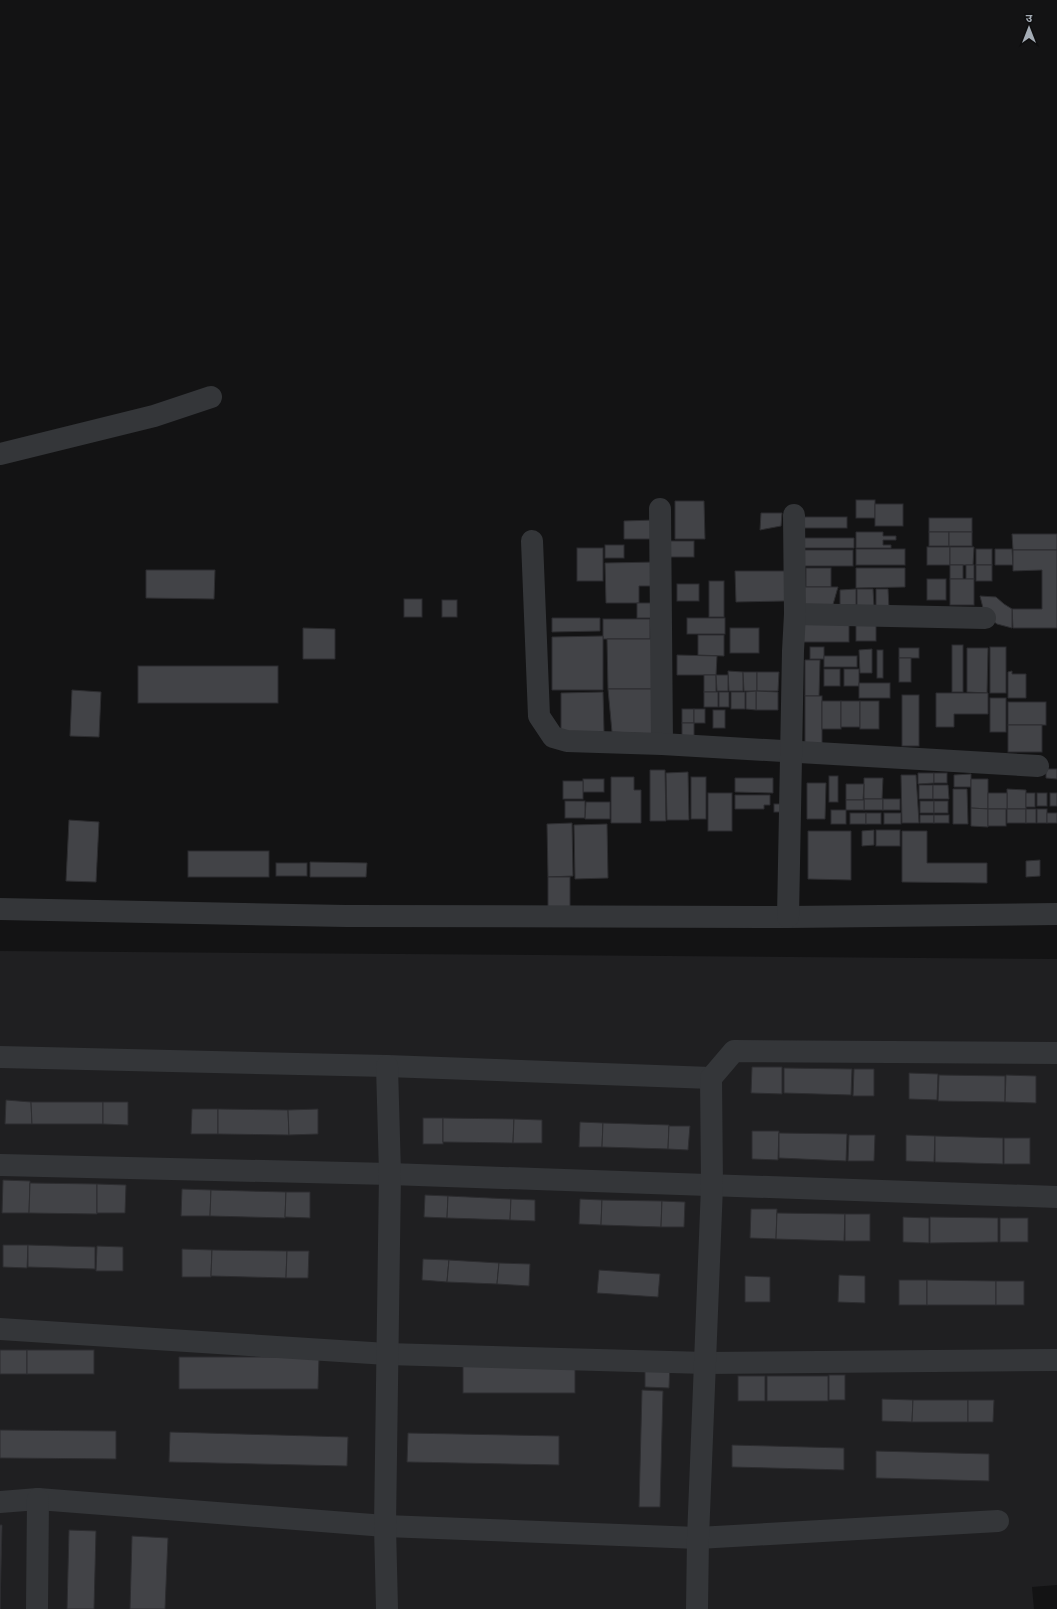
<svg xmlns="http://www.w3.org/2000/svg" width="1057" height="1609" font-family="Karla,'Noto Sans Devanagari',sans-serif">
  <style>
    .built { fill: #1f1f21 }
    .building { fill: #424347; stroke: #2d2d30 }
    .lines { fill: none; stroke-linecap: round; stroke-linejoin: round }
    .street { stroke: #343639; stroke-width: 22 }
  </style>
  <rect width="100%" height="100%" fill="#131314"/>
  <polygon class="built" points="0,951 1057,959 1057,1585 1032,1587 1034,1609 0,1609"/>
  <g class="building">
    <rect x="856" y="500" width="19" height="18"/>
    <polygon points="675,501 704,501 705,539 675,539"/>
    <rect x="875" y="504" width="28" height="22"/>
    <polygon points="761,513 782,513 781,526 760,530"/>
    <rect x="804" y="517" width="43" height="11"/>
    <rect x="929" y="518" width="43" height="14"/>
    <polygon points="654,520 654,539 624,539 624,521"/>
    <polygon points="856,532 883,532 883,536 896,536 896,540 883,540 883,545 891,545 891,548 856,548"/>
    <rect x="929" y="532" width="20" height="14"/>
    <rect x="949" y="532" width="23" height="14"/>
    <polygon points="1012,534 1057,534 1057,550 1013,550"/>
    <polygon points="803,538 854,538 854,548 804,548"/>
    <rect x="664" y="541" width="30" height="16"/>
    <rect x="605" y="545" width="19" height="13"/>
    <rect x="927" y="547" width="23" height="18"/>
    <polygon points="950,547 974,547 973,565 950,565"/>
    <rect x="577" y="548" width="26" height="33"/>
    <rect x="856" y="549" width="49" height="16"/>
    <rect x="976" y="549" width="16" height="16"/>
    <polygon points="995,549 1012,549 1013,565 995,565"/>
    <rect x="803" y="550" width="50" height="16"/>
    <polygon points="1013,550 1057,550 1057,628 1013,628 1012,609 1042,609 1042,570 1013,571"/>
    <polygon points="657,562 658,586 639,586 639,603 606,603 605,563"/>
    <rect x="950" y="565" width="13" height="14"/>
    <rect x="966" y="565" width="8" height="14"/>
    <rect x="976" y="565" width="16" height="16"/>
    <rect x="806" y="568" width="25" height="19"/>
    <polygon points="856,568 905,568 905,587 856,588"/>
    <polygon points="146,570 215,570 214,599 146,598"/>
    <polygon points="735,571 785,571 785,601 736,602"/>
    <rect x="927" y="579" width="19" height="21"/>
    <rect x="950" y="579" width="24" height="26"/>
    <rect x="709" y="581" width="15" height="36"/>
    <rect x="677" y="584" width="22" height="17"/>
    <polygon points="802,587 838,587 832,608 802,607"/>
    <polygon points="856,589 856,605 840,605 840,590"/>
    <polygon points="857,589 873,589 874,607 857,607"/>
    <polygon points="876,589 888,589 889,609 876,609"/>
    <polygon points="980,596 996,597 1004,604 1012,609 1012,628 997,624 989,618 984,612"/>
    <rect x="404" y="599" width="18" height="18"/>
    <rect x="442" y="600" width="15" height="17"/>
    <rect x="637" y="603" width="20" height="15"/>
    <polygon points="552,618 600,618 600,631 552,632"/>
    <rect x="687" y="618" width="38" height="16"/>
    <rect x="603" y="619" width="47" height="20"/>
    <rect x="803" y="624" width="46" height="18"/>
    <rect x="856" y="624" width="20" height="17"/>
    <polygon points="303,628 335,629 335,659 303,659"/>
    <rect x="730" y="628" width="29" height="25"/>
    <polygon points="698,635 724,635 724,656 698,655"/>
    <polygon points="603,636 603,690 552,690 552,637"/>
    <polygon points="607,639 654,639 654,689 608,689"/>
    <rect x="952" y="645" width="11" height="47"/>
    <rect x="810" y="647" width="14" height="12"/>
    <rect x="990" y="647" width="16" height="46"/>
    <rect x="899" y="648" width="20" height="10"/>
    <polygon points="967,648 988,648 987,693 967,692"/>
    <polygon points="872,649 872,673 860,673 859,650"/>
    <rect x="877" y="650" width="6" height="28"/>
    <polygon points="677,655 717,656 716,675 677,675"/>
    <rect x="824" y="656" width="33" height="11"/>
    <rect x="899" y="658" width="12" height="24"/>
    <polygon points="805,660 820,660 819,696 805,696"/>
    <rect x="138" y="666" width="140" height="37"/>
    <rect x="824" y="669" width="16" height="17"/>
    <rect x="844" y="669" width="15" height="17"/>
    <polygon points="728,671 743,672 743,691 729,691"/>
    <polygon points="1012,671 1012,674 1026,674 1026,698 1008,698 1008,672"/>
    <polygon points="743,672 757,672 757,691 744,691"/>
    <polygon points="757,672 779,672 778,691 757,691"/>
    <rect x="704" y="675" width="12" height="17"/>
    <polygon points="716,675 728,675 728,691 717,691"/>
    <rect x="859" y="683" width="31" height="15"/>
    <polygon points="608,689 654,689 654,734 612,732"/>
    <polygon points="72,690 101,692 99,737 70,736"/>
    <polygon points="756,691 778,692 778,710 756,710"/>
    <polygon points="756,691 756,710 746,709 746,692"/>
    <polygon points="603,692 604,732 561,733 561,693"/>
    <rect x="704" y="692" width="14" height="15"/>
    <rect x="719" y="692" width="10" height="15"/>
    <rect x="731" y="692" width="14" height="17"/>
    <polygon points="936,693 988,693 988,714 954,714 954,727 936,727"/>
    <rect x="902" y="695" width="17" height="51"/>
    <rect x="805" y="696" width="17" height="53"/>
    <rect x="990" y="698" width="16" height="34"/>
    <rect x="822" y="701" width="19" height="28"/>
    <rect x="841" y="701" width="19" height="26"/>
    <rect x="860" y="701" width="19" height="28"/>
    <rect x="1008" y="702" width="38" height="23"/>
    <rect x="682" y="709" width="12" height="14"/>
    <rect x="694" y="709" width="11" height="14"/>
    <rect x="713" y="710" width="12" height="18"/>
    <rect x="682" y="723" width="12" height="20"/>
    <rect x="1008" y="725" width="34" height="27"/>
    <polygon points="1046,769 1057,769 1057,779 1046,778"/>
    <polygon points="650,770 665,770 666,821 650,821"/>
    <polygon points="688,772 689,820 667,820 666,773"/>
    <polygon points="918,773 934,773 934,783 918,784"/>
    <rect x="934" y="773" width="13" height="10"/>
    <polygon points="971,774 971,787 954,787 954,775"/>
    <polygon points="901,775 916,775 919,823 902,823"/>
    <rect x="829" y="776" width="9" height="26"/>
    <polygon points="611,777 634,777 634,790 641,790 641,823 611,823"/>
    <rect x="691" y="777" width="15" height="42"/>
    <polygon points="735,778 773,778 773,793 735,792"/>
    <polygon points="864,778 883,778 882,799 864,799"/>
    <rect x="583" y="779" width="21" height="13"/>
    <polygon points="971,779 988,779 988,809 971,808"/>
    <rect x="563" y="781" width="20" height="18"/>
    <polygon points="807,783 826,783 825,819 807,819"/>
    <polygon points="846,784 864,784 863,800 846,800"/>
    <rect x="919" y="785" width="14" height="14"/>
    <polygon points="933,785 948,785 949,799 933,799"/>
    <polygon points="953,789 967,789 968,824 953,824"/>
    <polygon points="1007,789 1026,790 1026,809 1007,809"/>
    <rect x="708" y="793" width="24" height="38"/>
    <rect x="988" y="793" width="19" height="16"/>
    <rect x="1026" y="793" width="9" height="14"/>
    <rect x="1037" y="793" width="10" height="13"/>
    <rect x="1050" y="793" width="7" height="13"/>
    <polygon points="735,795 770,795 770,805 764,805 764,809 735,809"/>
    <rect x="864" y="799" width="19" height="11"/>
    <rect x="883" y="799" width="17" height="11"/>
    <rect x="846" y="800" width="18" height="10"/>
    <rect x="565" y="801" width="20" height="17"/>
    <rect x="920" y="801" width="14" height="12"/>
    <rect x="934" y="801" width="14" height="12"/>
    <polygon points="586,802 610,802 610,819 585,819"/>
    <rect x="774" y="804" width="10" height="8"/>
    <polygon points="971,808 988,809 988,827 971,826"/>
    <rect x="988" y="809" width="18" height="17"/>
    <rect x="1007" y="809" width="19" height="14"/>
    <rect x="1026" y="809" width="10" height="14"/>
    <rect x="1037" y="809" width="10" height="14"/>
    <rect x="831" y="810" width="15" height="14"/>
    <rect x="850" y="813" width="16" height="11"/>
    <rect x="866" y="813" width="15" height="11"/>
    <rect x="884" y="813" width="17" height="11"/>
    <rect x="1047" y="813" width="10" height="10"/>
    <rect x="920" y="815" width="14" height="8"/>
    <rect x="934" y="815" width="15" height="8"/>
    <polygon points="69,820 99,822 96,882 66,881"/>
    <polygon points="572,823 573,876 548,877 547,824"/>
    <polygon points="607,824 608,878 575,879 574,825"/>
    <polygon points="874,830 874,845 862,846 862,831"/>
    <rect x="876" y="830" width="24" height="16"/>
    <polygon points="808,831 851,831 851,880 808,879"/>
    <polygon points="902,831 927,831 927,863 987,863 987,883 902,882"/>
    <rect x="188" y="851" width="81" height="26"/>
    <polygon points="1040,860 1040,876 1026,877 1026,861"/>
    <polygon points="310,862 367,863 366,877 310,877"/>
    <rect x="276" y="863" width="31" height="13"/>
    <rect x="548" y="877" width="22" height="36"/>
    <polygon points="752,1067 782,1067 782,1094 751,1093"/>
    <polygon points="784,1068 852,1069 851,1095 784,1093"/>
    <polygon points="854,1069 874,1069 874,1096 853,1096"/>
    <polygon points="909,1073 938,1074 937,1100 909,1099"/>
    <polygon points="939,1075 1005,1076 1005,1102 938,1101"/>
    <polygon points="1006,1075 1036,1076 1036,1103 1005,1102"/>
    <polygon points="6,1100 31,1102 32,1124 5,1124"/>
    <polygon points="31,1102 103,1102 103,1124 32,1124"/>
    <polygon points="103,1102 128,1102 128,1125 103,1124"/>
    <polygon points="192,1109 218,1109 218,1134 191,1134"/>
    <polygon points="218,1109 288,1110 289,1135 218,1134"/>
    <polygon points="318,1109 318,1134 289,1135 288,1110"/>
    <rect x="423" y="1118" width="20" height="26"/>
    <polygon points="443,1118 514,1119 513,1143 443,1142"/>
    <polygon points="514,1119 542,1120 542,1143 513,1143"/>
    <polygon points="580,1122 603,1123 602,1147 579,1147"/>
    <polygon points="603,1123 669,1125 668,1149 602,1147"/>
    <polygon points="669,1126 690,1126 688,1150 668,1149"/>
    <polygon points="752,1131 779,1131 778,1160 752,1159"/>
    <polygon points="779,1133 847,1134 846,1161 779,1158"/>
    <polygon points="849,1135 875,1135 874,1161 848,1161"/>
    <polygon points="906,1135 935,1136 934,1162 906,1161"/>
    <polygon points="935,1136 1003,1138 1003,1164 935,1162"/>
    <rect x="1004" y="1138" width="26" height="26"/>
    <polygon points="3,1180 30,1181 29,1213 2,1213"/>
    <polygon points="30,1183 97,1184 97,1214 29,1213"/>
    <polygon points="97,1184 126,1185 125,1213 97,1213"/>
    <polygon points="182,1189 211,1190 210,1216 181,1216"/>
    <polygon points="211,1190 286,1192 285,1218 210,1216"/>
    <polygon points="286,1192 310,1192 310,1218 285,1217"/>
    <polygon points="425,1195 448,1196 447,1218 424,1217"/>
    <polygon points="448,1196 511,1199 510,1220 447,1218"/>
    <polygon points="511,1199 535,1200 535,1221 510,1220"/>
    <polygon points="580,1199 602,1200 601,1225 579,1224"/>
    <polygon points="602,1200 662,1201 661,1227 601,1225"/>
    <polygon points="662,1201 685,1202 684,1227 661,1227"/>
    <polygon points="751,1209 777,1209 776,1239 750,1238"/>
    <polygon points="777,1213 845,1214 844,1241 776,1239"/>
    <rect x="845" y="1214" width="25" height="27"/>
    <polygon points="903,1217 929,1218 929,1243 903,1242"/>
    <polygon points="930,1217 998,1218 998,1242 930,1243"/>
    <rect x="1000" y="1218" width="28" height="24"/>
    <polygon points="3,1245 28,1245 27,1268 3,1267"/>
    <polygon points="28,1245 95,1247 95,1269 28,1267"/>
    <polygon points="97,1246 123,1247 123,1271 96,1271"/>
    <polygon points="182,1249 212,1250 211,1277 182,1277"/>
    <polygon points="212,1250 287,1251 286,1278 211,1276"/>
    <polygon points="287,1251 309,1251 308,1278 286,1278"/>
    <polygon points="423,1259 449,1260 447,1282 422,1280"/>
    <polygon points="449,1260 499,1263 497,1284 447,1282"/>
    <polygon points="499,1263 530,1264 529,1286 497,1284"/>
    <polygon points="599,1270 660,1274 658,1297 597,1293"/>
    <polygon points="839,1275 865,1276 865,1303 838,1302"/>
    <polygon points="745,1276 770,1277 770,1302 745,1302"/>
    <rect x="899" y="1280" width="28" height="25"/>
    <polygon points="927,1280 996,1281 996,1305 927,1305"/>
    <rect x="996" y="1281" width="28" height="24"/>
    <rect x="0" y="1350" width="27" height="24"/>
    <rect x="27" y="1350" width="67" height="24"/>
    <polygon points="179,1357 319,1357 318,1389 179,1389"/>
    <polygon points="645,1363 670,1363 669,1388 645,1387"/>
    <rect x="463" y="1366" width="112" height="27"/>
    <rect x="829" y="1375" width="16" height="25"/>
    <rect x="738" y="1376" width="27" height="25"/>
    <rect x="767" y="1376" width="61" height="25"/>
    <polygon points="642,1390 663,1391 660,1507 639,1507"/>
    <polygon points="882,1399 913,1400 912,1422 882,1421"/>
    <polygon points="913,1400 968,1400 968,1422 912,1422"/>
    <polygon points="968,1400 994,1400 993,1422 968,1422"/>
    <polygon points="0,1430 116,1431 116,1459 0,1458"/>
    <polygon points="170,1432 348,1437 347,1466 169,1462"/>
    <polygon points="408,1433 559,1436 559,1465 407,1462"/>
    <polygon points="732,1445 844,1448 844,1470 732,1467"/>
    <polygon points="876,1451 989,1454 989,1481 876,1478"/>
    <polygon points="0,1525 2,1525 0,1609"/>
    <polygon points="69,1530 96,1531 94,1609 67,1609"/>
    <polygon points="132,1536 168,1538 165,1609 130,1609"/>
  </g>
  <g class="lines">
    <g class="street">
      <polyline points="0,454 154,416 211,397"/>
      <polyline points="660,509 662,744"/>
      <polyline points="532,541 539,716 553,737 567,741 662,744 1038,766"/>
      <polyline points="795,614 985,618"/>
      <polyline points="0,909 346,916 788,917 1057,914"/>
      <polyline points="788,917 793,651 795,614 794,515"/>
      <polyline points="0,1057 387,1066 711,1078"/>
      <polyline points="1,1165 390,1174 1057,1197"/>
      <polyline points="0,1329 387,1354 706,1363 1057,1360"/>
      <polyline points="0,1502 38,1499 385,1526 698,1538 998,1521"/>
      <polyline points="37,1609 38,1499"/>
      <polyline points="387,1609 385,1526 390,1174 387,1066"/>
      <polyline points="697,1609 698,1538 712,1186 711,1078 734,1051 1057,1053"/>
    </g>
  </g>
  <g transform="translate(1029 28)" stroke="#0e0e0f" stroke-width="3" paint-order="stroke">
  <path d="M0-3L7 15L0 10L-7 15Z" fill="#a4acb5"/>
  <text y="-6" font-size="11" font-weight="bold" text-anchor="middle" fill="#a4acb5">उ</text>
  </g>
</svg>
